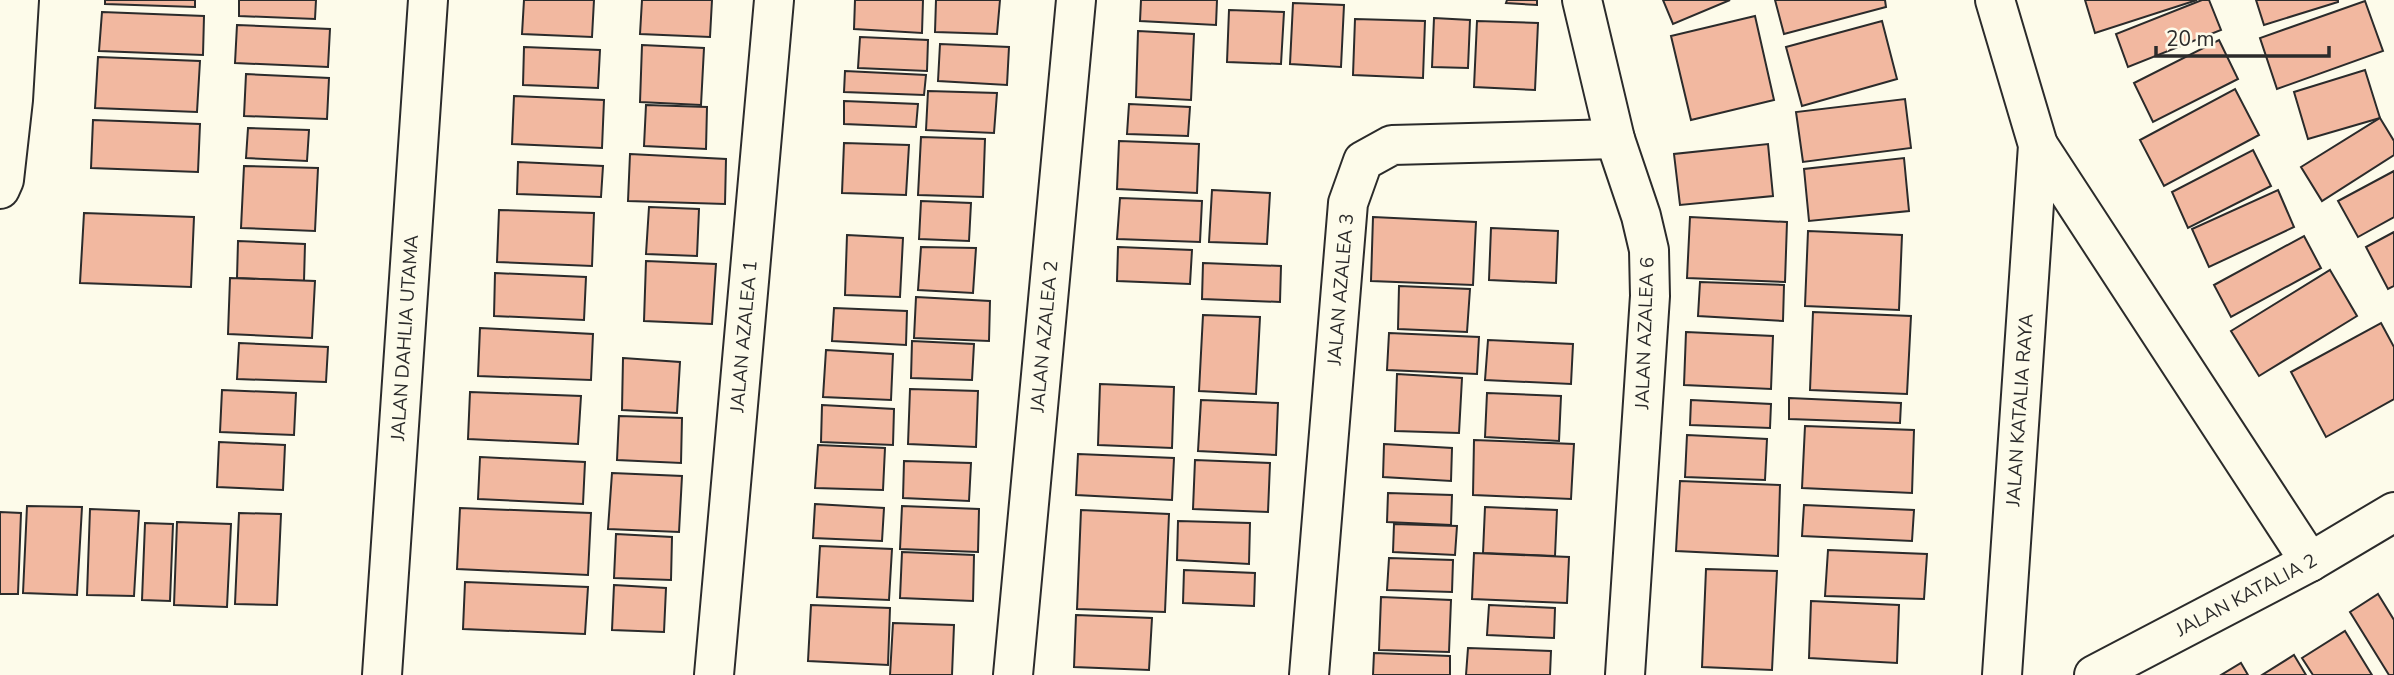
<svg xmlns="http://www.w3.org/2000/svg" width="2394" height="675" font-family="'Nunito Sans',sans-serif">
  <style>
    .building { fill: #f2b8a0; stroke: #2b2b2b; stroke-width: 2 }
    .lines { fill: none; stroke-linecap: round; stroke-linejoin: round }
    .minor-casing { stroke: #2b2b2b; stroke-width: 42 }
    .minor { stroke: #fdfbea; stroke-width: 38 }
    .labels { text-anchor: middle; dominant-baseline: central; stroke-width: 5; stroke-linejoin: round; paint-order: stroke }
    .street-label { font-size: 19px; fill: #2b2b2b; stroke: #fdfbea }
  </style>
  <rect width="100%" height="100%" fill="#fdfbea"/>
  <g class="building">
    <polygon points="105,0 195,0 195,7 105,4"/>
    <polygon points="239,0 316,0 315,19 239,16"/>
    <polygon points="524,0 594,0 592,37 522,34"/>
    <polygon points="642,0 712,0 710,37 640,34"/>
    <polygon points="855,0 923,0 922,33 854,29"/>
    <polygon points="936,0 1000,0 997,34 935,32"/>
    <polygon points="1141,0 1217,0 1216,25 1140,21"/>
    <polygon points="1507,0 1537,0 1537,5 1506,3"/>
    <polygon points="1663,0 1730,0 1673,24"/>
    <polygon points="1775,0 1885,0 1886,7 1784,34"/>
    <polygon points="2085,0 2197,0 2095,33"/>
    <polygon points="2202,0 2209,0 2221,30 2128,67 2116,34"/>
    <polygon points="2256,0 2338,0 2338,2 2264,25"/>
    <polygon points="2365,1 2383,51 2277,89 2260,38"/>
    <polygon points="1293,3 1344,5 1341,67 1290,64"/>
    <polygon points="1229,10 1284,12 1281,64 1227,62"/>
    <polygon points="102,12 204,16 203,55 99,51"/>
    <polygon points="1755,16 1774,100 1691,120 1671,36"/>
    <polygon points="1434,18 1470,20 1468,68 1432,67"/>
    <polygon points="1355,19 1425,21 1423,78 1353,75"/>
    <polygon points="1477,21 1538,23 1535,90 1474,87"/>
    <polygon points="1882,21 1897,79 1802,106 1786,47"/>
    <polygon points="237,25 330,29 328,67 235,63"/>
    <polygon points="1138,31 1194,34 1191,100 1136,97"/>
    <polygon points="860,37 928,40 927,71 858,68"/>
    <polygon points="2219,40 2238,79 2153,122 2134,83"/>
    <polygon points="940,44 1009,47 1007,85 938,81"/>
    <polygon points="642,45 704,48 701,105 640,102"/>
    <polygon points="524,47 600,50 598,88 523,85"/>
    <polygon points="98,57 200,61 197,112 95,108"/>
    <polygon points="2365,70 2380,118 2308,139 2294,92"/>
    <polygon points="845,71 926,75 924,95 844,92"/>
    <polygon points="246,74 329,78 327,119 244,116"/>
    <polygon points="2235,89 2259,135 2164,186 2140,140"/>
    <polygon points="928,91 997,93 994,133 926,130"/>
    <polygon points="514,96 604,100 602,148 512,144"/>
    <polygon points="1905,99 1911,148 1803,162 1796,112"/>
    <polygon points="844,101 918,104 916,127 844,124"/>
    <polygon points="1129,104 1190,107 1188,136 1127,134"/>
    <polygon points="646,105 707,107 706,149 644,146"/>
    <polygon points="2380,118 2394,141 2394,155 2322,201 2301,167"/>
    <polygon points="93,120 200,124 198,172 91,168"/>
    <polygon points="248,128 309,130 307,161 246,158"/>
    <polygon points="921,137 985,139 983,197 918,195"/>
    <polygon points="1119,141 1199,144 1197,193 1117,189"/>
    <polygon points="844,143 909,145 906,195 842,193"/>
    <polygon points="1768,144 1773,196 1680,205 1674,154"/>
    <polygon points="2253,150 2271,186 2188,228 2172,192"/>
    <polygon points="630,154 726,159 725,204 628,201"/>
    <polygon points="1904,158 1909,211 1809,221 1804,169"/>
    <polygon points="518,162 603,166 601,197 517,194"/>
    <polygon points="244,166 318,168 315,231 241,228"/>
    <polygon points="2394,171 2394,217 2358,237 2338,201"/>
    <polygon points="1212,190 1270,193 1267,244 1209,242"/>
    <polygon points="2278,190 2294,227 2209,267 2192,229"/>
    <polygon points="1120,198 1202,201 1200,242 1117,239"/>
    <polygon points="921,201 971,203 969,241 919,239"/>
    <polygon points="649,207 699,209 697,256 646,254"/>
    <polygon points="499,210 594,213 592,266 497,262"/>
    <polygon points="84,213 194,217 191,287 80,283"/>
    <polygon points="1373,217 1476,222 1473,285 1371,281"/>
    <polygon points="1690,217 1787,222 1785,282 1687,278"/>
    <polygon points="1491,228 1558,231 1556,283 1489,280"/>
    <polygon points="1808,231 1902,235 1899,310 1805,306"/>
    <polygon points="2394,232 2394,286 2388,289 2366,247"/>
    <polygon points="847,235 903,238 900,297 845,295"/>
    <polygon points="2304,236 2321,268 2231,317 2214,285"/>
    <polygon points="238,241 305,244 304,281 237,278"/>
    <polygon points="921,247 976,248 973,293 918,290"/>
    <polygon points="1118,247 1192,250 1190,284 1117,281"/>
    <polygon points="646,261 716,264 712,324 644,321"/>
    <polygon points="1203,263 1281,266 1280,302 1202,299"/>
    <polygon points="2330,270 2357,316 2259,376 2231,331"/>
    <polygon points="495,273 586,277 584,320 494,316"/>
    <polygon points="230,278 315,281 312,338 228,334"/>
    <polygon points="1700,282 1784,285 1783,321 1698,316"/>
    <polygon points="1399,286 1470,289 1467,332 1398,329"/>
    <polygon points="916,297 990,301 989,341 914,338"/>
    <polygon points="834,308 907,311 906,345 832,341"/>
    <polygon points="1813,312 1911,316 1907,394 1810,390"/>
    <polygon points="1203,315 1260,317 1256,394 1199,391"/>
    <polygon points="2381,323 2394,347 2394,399 2326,437 2291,372"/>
    <polygon points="480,328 593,334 591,380 478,376"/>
    <polygon points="1686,332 1773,336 1771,389 1684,385"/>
    <polygon points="1389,333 1479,337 1477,374 1387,370"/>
    <polygon points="1488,340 1573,344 1571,384 1485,380"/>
    <polygon points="912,341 974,344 972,380 911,378"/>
    <polygon points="239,343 328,347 326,382 237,379"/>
    <polygon points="826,350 893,354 891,400 823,397"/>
    <polygon points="623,358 680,362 677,413 622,410"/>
    <polygon points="1397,374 1462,378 1459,433 1395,431"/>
    <polygon points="1100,384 1174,387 1172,448 1098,445"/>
    <polygon points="910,389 978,391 976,447 908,444"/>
    <polygon points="222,390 296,393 294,435 220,432"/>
    <polygon points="470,392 581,396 578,444 468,439"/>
    <polygon points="1487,393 1561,396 1559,441 1485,437"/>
    <polygon points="1789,398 1901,403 1900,423 1789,419"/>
    <polygon points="1201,400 1278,403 1276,455 1198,451"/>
    <polygon points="1691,400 1771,404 1770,428 1690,425"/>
    <polygon points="822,405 894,409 893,445 821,442"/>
    <polygon points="619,416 682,418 681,463 617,460"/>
    <polygon points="1805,426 1914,430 1912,493 1802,488"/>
    <polygon points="1687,435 1767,439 1765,480 1685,477"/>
    <polygon points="1474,440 1574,444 1571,499 1473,495"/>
    <polygon points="219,442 285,445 283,490 217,487"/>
    <polygon points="1384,444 1452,448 1451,481 1383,477"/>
    <polygon points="818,445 885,448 883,490 815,488"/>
    <polygon points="1078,454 1174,458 1172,500 1076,495"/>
    <polygon points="480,457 585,462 583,504 478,499"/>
    <polygon points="1195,460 1270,463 1268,512 1193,509"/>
    <polygon points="904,461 971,463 969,501 903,498"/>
    <polygon points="612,473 682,476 679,532 608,529"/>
    <polygon points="1680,481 1780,485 1778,556 1676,551"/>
    <polygon points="1388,493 1452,495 1451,525 1387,522"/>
    <polygon points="815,504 884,508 882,541 813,538"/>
    <polygon points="1804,505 1914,510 1912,541 1802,536"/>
    <polygon points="27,506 82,507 77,595 23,593"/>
    <polygon points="902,506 979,509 978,552 900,549"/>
    <polygon points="1485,507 1557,510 1555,556 1483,553"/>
    <polygon points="460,508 591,513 588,575 457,569"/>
    <polygon points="90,509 139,511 134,596 87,595"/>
    <polygon points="1081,510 1169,514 1165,612 1077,609"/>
    <polygon points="0,512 21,513 18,594 0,594"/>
    <polygon points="239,513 281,514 277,605 235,604"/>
    <polygon points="1178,521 1250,523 1249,564 1177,560"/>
    <polygon points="177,522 231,524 227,607 174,605"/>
    <polygon points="145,523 173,524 170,601 142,600"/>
    <polygon points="1394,524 1457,526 1455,555 1393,552"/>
    <polygon points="616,534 672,537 671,580 614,578"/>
    <polygon points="820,546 892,549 889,600 817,597"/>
    <polygon points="1828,550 1927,554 1924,599 1825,596"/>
    <polygon points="902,552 974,555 973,601 900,598"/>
    <polygon points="1474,553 1569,557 1567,603 1472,599"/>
    <polygon points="1389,558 1453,560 1452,592 1387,590"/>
    <polygon points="1706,569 1777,571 1772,670 1702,667"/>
    <polygon points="1184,570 1255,573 1254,606 1183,603"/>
    <polygon points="465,582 588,587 585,634 463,629"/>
    <polygon points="614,585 666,588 664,632 612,630"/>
    <polygon points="2378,594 2394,620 2394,675 2389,675 2350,612"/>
    <polygon points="1381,597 1451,600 1449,652 1379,650"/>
    <polygon points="1811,601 1899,605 1897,663 1809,658"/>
    <polygon points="811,605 890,608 888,665 808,661"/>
    <polygon points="1489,605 1555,608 1554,638 1487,635"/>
    <polygon points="1076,615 1152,618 1149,670 1074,667"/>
    <polygon points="893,623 954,625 952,675 890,675"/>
    <polygon points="2345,631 2372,675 2313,675 2302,658"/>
    <polygon points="1468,648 1551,651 1550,675 1466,675"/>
    <polygon points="1374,653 1450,656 1450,675 1373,675"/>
    <polygon points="2294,655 2306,675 2262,675"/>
    <polygon points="2241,663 2248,675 2221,675"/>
  </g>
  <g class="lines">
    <defs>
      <g id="minor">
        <polyline points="1582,0 1615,139 1641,216 1649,250 1650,296 1625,675"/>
        <polyline points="1995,0 2038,145 2002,675"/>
        <polyline points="2038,145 2310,562"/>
        <polyline points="0,189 4,180 13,100 19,0"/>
        <path id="s1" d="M382,675L428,0"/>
        <path id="s2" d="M714,675L774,0"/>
        <path id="s3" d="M1013,675L1076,0"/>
        <path id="s4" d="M1309,675L1348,203L1363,161L1392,145L1615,139"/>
        <path id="s5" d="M2094,675L2310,562L2394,512"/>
      </g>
    </defs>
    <use href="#minor" class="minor-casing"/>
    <use href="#minor" class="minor"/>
  </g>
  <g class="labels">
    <g class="street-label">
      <text stroke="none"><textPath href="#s4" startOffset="387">JALAN AZALEA 3</textPath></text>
      <text transform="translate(1645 333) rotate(-88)">JALAN AZALEA 6</text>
      <text stroke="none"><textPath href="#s1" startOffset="338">JALAN DAHLIA UTAMA</textPath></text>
      <text stroke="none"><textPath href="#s2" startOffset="340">JALAN AZALEA 1</textPath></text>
      <text stroke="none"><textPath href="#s3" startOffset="340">JALAN AZALEA 2</textPath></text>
      <text transform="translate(2020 410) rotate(-86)">JALAN KATALIA RAYA</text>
      <text stroke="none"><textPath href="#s5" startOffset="172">JALAN KATALIA 2</textPath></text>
    </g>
  </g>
  <path d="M2156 46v10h173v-10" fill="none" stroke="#2b2b2b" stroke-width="3.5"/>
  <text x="2166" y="46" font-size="21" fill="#2b2b2b" stroke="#fdfbea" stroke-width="5" paint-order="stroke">20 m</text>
</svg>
